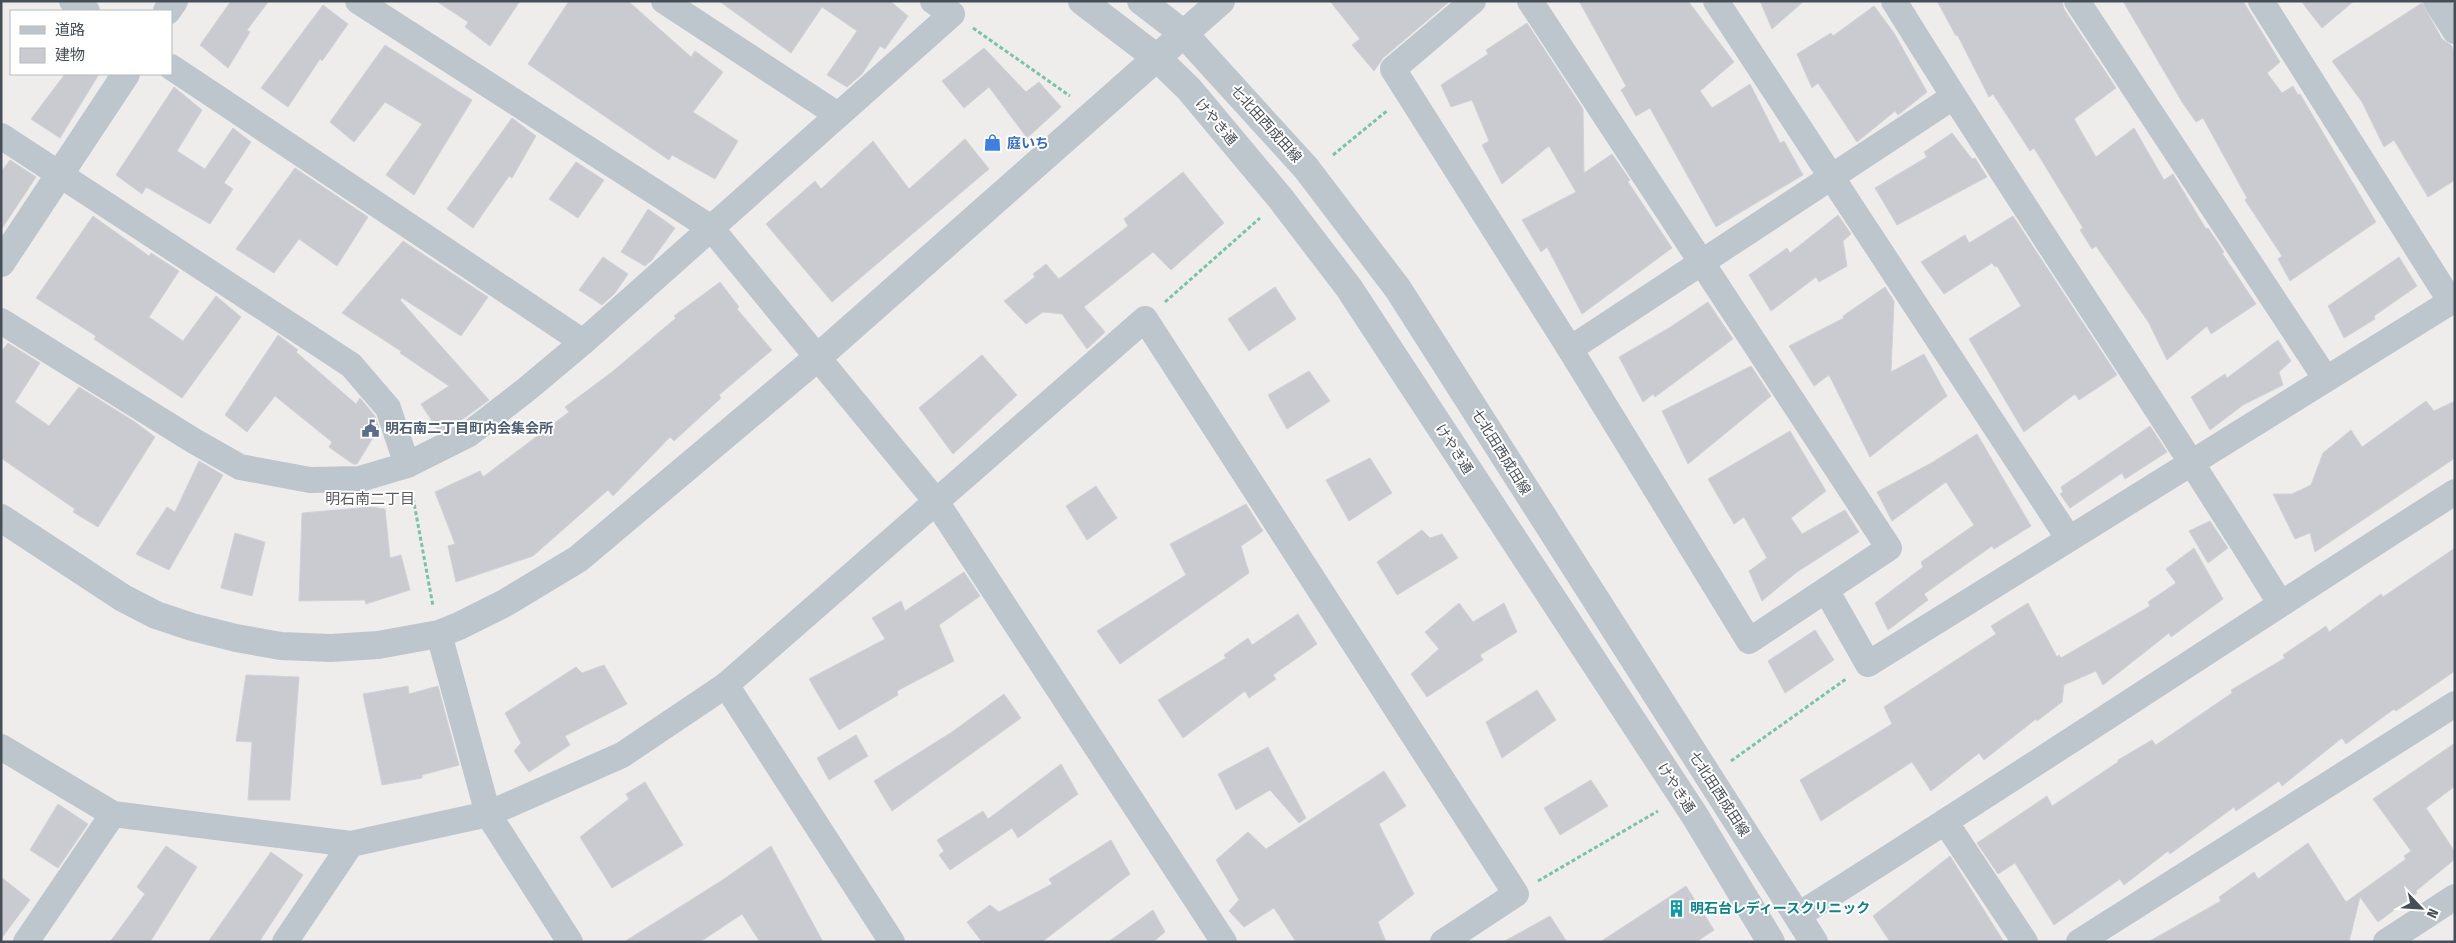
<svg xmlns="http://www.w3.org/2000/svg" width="2456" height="943" font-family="'Fira Sans Condensed','Noto Sans JP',sans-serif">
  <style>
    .building { fill: #cacbd1; stroke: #d1d2d7 }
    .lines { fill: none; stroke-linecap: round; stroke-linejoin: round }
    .path { stroke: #79c4a2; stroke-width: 3; stroke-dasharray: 4 2.5; stroke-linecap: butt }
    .minor { stroke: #bec6cd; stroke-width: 26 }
    .tertiary { stroke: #bec6cd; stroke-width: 28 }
    .labels { text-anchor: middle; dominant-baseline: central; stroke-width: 4; stroke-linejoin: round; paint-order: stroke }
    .street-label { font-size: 14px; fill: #464f58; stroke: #fff }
    .shop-label { font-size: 14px; font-weight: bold; fill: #366cbe; stroke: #fff; text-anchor: start }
    .service-label { font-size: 14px; font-weight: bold; fill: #4e5e75; stroke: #fff; text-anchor: start }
    .culture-label { font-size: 14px; font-weight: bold; fill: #0d838f; stroke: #fff; text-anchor: start }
    .neighbourhood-label { font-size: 15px; fill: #5a5c60; stroke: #fff }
  </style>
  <rect width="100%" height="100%" fill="#efecec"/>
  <g class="building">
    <polygon points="231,1 269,1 247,30 250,32 228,68 200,45"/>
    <polygon points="436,1 520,1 490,46 465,27 468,22"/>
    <polygon points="569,1 628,1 691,57 695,51 723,72 693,112 738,141 715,179 672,155 669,160 528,64"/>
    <polygon points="719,1 890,1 908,16 885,49 880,46 862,74 847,87 827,75 857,31 822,7 791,53"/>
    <polygon points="1330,1 1450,1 1383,58 1374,71 1352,45 1360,39"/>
    <polygon points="1579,1 1688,1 1734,62 1700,91 1712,108 1750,84 1780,143 1784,141 1803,175 1716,227 1650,108 1636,116 1621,90 1626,86"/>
    <polygon points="1760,1 1804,1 1772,29"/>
    <polygon points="1937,1 2062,1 2064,9 2116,88 2074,119 2096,157 2134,128 2164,180 2173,174 2206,229 2208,228 2224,252 2222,253 2256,304 2211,334 2207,326 2167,360 2149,323 2096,246 2092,249 2080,230 2083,228 2034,148 2030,151 1993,94 1989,97 1957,34 1956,36"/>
    <polygon points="2123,1 2243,1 2280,62 2267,73 2282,93 2293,86 2298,95 2300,94 2376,222 2290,281 2278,259 2282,256 2245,200 2247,198 2203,118 2196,122 2182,102"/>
    <polygon points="2301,1 2354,1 2322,28"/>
    <polygon points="2422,3 2442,39 2451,45 2455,52 2455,180 2428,197 2394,140 2384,147 2362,102 2332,61"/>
    <polygon points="323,5 348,24 322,61 320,59 288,107 261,88"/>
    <polygon points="1874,6 1894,33 1927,92 1898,115 1895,111 1857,142 1818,83 1812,88 1797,54 1831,33 1833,36"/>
    <polygon points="1527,23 1583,109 1584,173 1612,154 1630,180 1628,182 1672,248 1582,314 1547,247 1541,252 1522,220 1576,192 1549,146 1502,184 1482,145 1489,141 1472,100 1451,107 1441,85 1488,54 1486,50"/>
    <polygon points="385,45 472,100 414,195 386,175 422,124 385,102 354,142 330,122"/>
    <polygon points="984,48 1026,92 1039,82 1061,107 1027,138 989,87 964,108 942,81"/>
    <polygon points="65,74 99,74 60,138 31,119"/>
    <polygon points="174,87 202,110 177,151 205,169 233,128 251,142 224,183 233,189 210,224 146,187 142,194 116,175"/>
    <polygon points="512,118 536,136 512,178 509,176 473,228 447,209"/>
    <polygon points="1952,133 1972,159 1975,158 1987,177 1897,225 1875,188 1927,157 1924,152"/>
    <polygon points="965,139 989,169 832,302 766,224 815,181 821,189 873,141 909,189"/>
    <polygon points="10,160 36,177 1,230 1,172"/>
    <polygon points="576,162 604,180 578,218 549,199"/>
    <polygon points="295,168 368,217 337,266 299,239 274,273 236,249"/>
    <polygon points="1183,172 1224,223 1171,270 1153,252 1084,307 1105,332 1087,349 1062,314 1043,312 1026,324 1004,301 1035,277 1033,274 1046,264 1059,279 1128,226 1124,219"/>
    <polygon points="648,209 675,228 652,260 645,266 621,252"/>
    <polygon points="1838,215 1851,234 1843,241 1847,266 1819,282 1816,277 1771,311 1749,275 1787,248 1790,253"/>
    <polygon points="93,216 149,256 151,253 179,271 149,317 183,341 216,296 241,317 182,398 94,339 96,336 36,298"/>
    <polygon points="2013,216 2117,375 2079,400 2075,394 2024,432 1969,339 2021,306 1997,266 1995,267 1992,263 1944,294 1921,262 1965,235 1969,243"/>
    <polygon points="403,241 488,297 461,336 402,298 400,300 489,400 456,424 439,432 421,404 449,386 400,353 401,351 342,313"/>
    <polygon points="603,257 628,274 615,293 602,305 579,290"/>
    <polygon points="2399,257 2417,286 2374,316 2375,319 2344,338 2328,306"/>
    <polygon points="720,282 739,307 737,309 772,350 719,395 721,398 674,441 670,437 613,496 608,490 533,556 456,582 448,546 455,544 435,492 480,471 483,477 569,412 565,407 612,372 676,318 674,316"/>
    <polygon points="1275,287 1296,319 1249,351 1228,319"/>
    <polygon points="1885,287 1894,301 1891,372 1924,354 1947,396 1870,457 1829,375 1814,386 1789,346 1844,318 1843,316"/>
    <polygon points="1708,302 1733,339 1655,397 1653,394 1643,402 1619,357 1669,328"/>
    <polygon points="278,335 298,350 296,352 356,404 360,398 375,416 379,428 357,464 353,464 329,447 332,442 275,396 247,432 225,415"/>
    <polygon points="2278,340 2291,361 2279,372 2283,385 2243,405 2210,430 2191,397 2225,374 2227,378"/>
    <polygon points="8,343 40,363 15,402 49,426 79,387 135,422 155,437 98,527 73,512 75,509 1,458 1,352"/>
    <polygon points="982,355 1017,395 953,454 919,408"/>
    <polygon points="1751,366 1771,396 1688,464 1662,411"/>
    <polygon points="1309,371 1330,401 1287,429 1268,395"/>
    <polygon points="2426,401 2434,411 2455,401 2455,458 2315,552 2310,533 2295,539 2273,494 2292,494 2311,485 2323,453 2351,430 2362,447"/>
    <polygon points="2150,426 2167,452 2125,479 2122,473 2070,508 2060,494 2063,492 2061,487"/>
    <polygon points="1790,431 1826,491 1791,518 1802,534 1845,510 1859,532 1797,572 1762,601 1749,571 1767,558 1744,517 1734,524 1708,479"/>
    <polygon points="1977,434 2031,526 1994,549 1992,546 1924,594 1928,600 1888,630 1875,603 1923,567 1921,562 1974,525 1946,482 1892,521 1877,492 1933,462"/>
    <polygon points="1370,458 1392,493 1349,521 1326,480"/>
    <polygon points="199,461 223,475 169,570 136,554 167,507 175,512"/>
    <polygon points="1096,486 1117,518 1087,540 1066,506"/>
    <polygon points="1246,504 1263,531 1241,546 1249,573 1120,664 1097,631 1186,575 1170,544"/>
    <polygon points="371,507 385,509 390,558 401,555 410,590 366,604 365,600 299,601 302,513"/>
    <polygon points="2210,521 2228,548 2208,563 2189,531"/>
    <polygon points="1422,530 1430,538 1442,534 1458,558 1397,595 1377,562"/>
    <polygon points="235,533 265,542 252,596 221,588"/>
    <polygon points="2194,548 2223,599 2171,637 2169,633 2103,685 2096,671 2064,685 2062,702 2037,721 2036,719 1984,760 1979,753 1931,791 1912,762 1821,821 1800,780 1892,724 1884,707 1996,634 1991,626 2028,603 2057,657 2059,655 2061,658 2150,606 2148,602 2176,583 2166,569"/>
    <polygon points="2455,548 2455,671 2396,711 2394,709 2346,744 2342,738 2282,786 2279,781 2236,811 2234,807 2170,854 2168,851 2124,885 2120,879 2054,925 2015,863 1998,874 1977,843 2047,796 2052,806 2118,762 2118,760 2152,740 2156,745 2232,693 2231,690 2285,658 2283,655 2326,626 2329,632 2381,594 2383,597"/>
    <polygon points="964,572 980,596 939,625 954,661 897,691 898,695 839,730 809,679 885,639 872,618 901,601 905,611"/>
    <polygon points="1459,603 1473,622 1504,603 1517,632 1480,655 1483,660 1427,697 1411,674 1439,649 1425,632"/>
    <polygon points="1298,614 1317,644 1273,675 1276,679 1249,698 1245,691 1183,738 1158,700 1226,658 1224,655 1248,638 1252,645"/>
    <polygon points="1815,630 1834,660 1785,693 1768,661"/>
    <polygon points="604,665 627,704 565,736 570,745 529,772 514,751 521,743 505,713 576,667 582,673"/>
    <polygon points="246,675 299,677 290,800 248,800 252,742 236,741"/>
    <polygon points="408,686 409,694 438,686 459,765 422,775 422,778 382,785 363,694"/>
    <polygon points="1537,690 1556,720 1502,758 1486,722"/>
    <polygon points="1004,694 1021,718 892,811 874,781 952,732"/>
    <polygon points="856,735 868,756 829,780 817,758"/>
    <polygon points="2455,743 2455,786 2426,808 2455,852 2455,859 2416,891 2417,893 2378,922 2360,897 2349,942 2148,942 2221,901 2219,897 2254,872 2258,879 2308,843 2346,902 2406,859 2404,856 2411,851 2373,799"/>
    <polygon points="1268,747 1306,818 1299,823 1270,790 1236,810 1218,774"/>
    <polygon points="1061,764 1078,794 1018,838 1012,828 950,870 939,855 944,851 937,840 983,811 988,819"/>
    <polygon points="1384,771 1406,806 1379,824 1414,894 1378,922 1386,942 1296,942 1274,908 1244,927 1229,911 1239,900 1216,860 1248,832 1266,849"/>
    <polygon points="1591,780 1608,806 1560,835 1544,808"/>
    <polygon points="645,782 683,845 612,888 580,837 629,799 626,794"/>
    <polygon points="58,804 88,824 58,868 30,850"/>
    <polygon points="1111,840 1130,874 1042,942 982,942 967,922 990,905 999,912 1052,884 1049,879"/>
    <polygon points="166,846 197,867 150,942 110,942 145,894 137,887"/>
    <polygon points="771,846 823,942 760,942 742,914 700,942 624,942 721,881"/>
    <polygon points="271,852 303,875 259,942 208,942"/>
    <polygon points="1950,856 2004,942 1890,942 1873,916"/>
    <polygon points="1,877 30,900 1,939"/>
    <polygon points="1686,886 1714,930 1696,942 1600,942"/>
    <polygon points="1153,910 1165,932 1153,942 1108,942"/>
    <polygon points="1550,916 1567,942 1503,942"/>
  </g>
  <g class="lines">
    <g class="path">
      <polyline points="973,28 1070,96"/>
      <polyline points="1333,155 1388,110"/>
      <polyline points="1165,302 1260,218"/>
      <polyline points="412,492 433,606"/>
      <polyline points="1731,761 1846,679"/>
      <polyline points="1538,881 1658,811"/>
    </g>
    <g class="minor">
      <polyline points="72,1 87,11"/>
      <polyline points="358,1 711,228 935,500 1224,942"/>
      <polyline points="664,1 838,115"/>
      <polyline points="1473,1 1393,69 1570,349 1749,641 1889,548 1530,1"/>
      <polyline points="1716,1 2069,539"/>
      <path d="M1894,1C2019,204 2155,400 2280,603"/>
      <polyline points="2077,1 2326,379"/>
      <polyline points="2261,1 2451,302"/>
      <polyline points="2436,1 2455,31"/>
      <polyline points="171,67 583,342"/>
      <polyline points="1,136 351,365 388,408 407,465"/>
      <polyline points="1,321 194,441 240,467 310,480 360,479 407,465 469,434 527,389 583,342 952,14 933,1"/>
      <polyline points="1570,349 1953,97"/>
      <polyline points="1826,590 1868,664 2455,299"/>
      <polyline points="439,634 488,814 570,942"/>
      <polyline points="726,685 892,942"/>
      <polyline points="1,747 113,814 351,844 488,814 622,755 726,685 1145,319 1516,894 1443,942"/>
      <polyline points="1946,823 2025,942"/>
      <path d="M1797,916C2018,777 2235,632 2455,492"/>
      <polyline points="26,942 113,814"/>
      <polyline points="285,942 351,844"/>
      <polyline points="2079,942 2455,704"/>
      <polyline points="2386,942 2455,897"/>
    </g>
    <g class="tertiary">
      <polyline points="1082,1 1157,58 1189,89 1281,199 1349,288 1695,816 1771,942"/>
      <polyline points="1141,1 1184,34 1306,168 1398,289 1814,942"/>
      <polyline points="167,11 174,1"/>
      <polyline points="1,263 126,74"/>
      <polyline points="1,518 123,598 156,615 192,627 236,638 281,646 331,648 378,645 439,634 459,626 505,603 578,559 817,358 1221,1"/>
    </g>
  </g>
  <defs>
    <symbol id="shop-bare" viewBox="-9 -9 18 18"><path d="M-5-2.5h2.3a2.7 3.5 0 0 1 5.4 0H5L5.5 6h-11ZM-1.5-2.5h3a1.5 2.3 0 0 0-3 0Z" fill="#3f7fe0" stroke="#fff" stroke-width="2.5" paint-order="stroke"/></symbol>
    <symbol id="civic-bare" viewBox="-9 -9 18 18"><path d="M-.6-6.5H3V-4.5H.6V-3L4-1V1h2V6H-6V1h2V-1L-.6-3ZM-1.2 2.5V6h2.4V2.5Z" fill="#5c6f8a" stroke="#fff" stroke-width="2.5" paint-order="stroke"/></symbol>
    <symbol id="building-bare" viewBox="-9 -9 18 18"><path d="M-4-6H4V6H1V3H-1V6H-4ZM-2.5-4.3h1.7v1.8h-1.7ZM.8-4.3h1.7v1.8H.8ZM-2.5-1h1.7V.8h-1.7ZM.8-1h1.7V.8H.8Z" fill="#0f9aa8" stroke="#fff" stroke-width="2.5" paint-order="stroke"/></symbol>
  </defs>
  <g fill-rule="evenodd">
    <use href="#shop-bare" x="980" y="130" width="25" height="25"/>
    <use href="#civic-bare" x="358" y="416" width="25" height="25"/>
    <use href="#building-bare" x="1664" y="896" width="25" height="25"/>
  </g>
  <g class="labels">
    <g class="street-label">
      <text transform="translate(1216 122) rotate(50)">けやき通</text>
      <text transform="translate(1266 124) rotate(48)">七北田西成田線</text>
      <text transform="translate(1454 449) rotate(57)">けやき通</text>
      <text transform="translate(1501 452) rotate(58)">七北田西成田線</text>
      <text transform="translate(1676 788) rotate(57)">けやき通</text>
      <text transform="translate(1719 794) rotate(57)">七北田西成田線</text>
    </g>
    <g class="shop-label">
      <text x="1007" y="143">庭いち</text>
    </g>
    <g class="service-label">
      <text x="385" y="428">明石南二丁目町内会集会所</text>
    </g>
    <g class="culture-label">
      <text x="1690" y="908">明石台レディースクリニック</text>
    </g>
    <g class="neighbourhood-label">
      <text x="370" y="499">明石南二丁目</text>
    </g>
  </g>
  <rect width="2456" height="943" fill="none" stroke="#464f58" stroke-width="5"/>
  <rect x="10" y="10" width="162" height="65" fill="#ffffff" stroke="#b5b9bc"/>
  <rect x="20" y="26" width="25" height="8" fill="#bec6cd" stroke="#b5b9bc"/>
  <text x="55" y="35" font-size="15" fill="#464f58">道路</text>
  <rect x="20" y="48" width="25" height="15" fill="#cacbd1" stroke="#b5b9bc"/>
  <text x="55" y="60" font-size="15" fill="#464f58">建物</text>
  <g transform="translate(2421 908) rotate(115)" stroke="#ffffff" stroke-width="4" paint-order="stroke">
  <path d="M0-4L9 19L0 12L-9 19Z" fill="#464f58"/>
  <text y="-8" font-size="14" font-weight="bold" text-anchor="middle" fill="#464f58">N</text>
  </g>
</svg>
